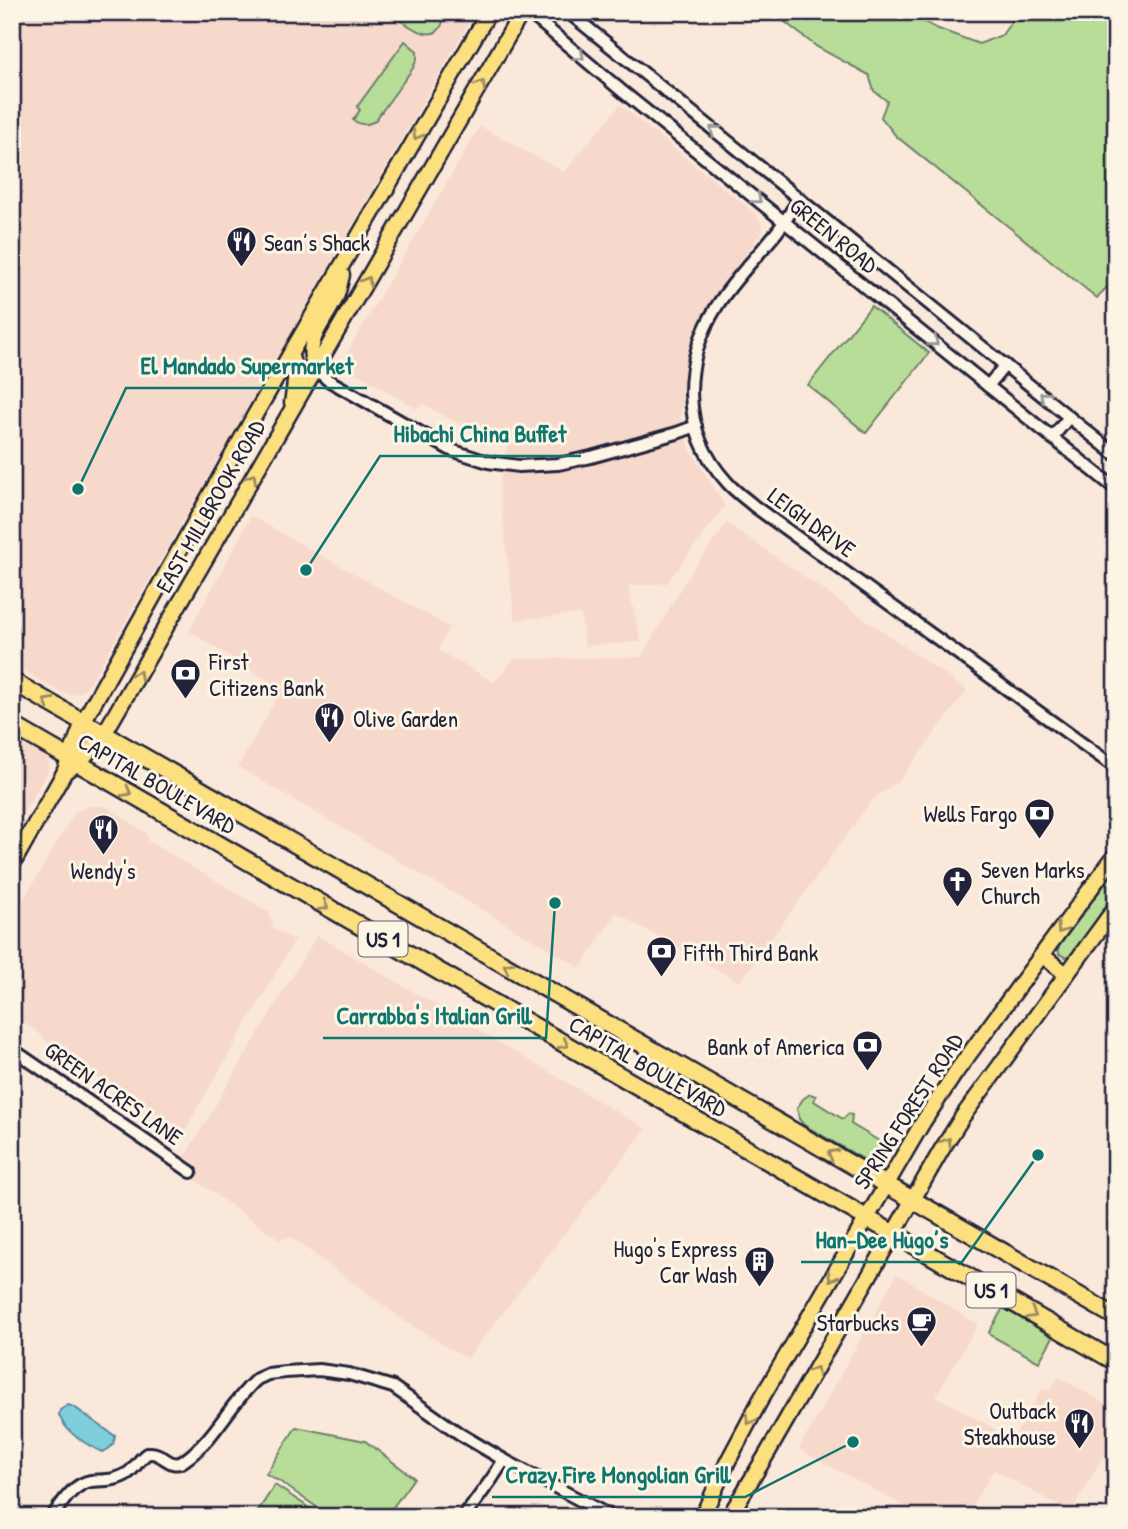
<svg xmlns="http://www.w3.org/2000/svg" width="1128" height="1529" font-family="'Patrick Hand',sans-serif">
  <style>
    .built { fill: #f7d9cc }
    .green { fill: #b8dd98; stroke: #6d806a; stroke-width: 2 }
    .water { fill: #7fcedb; stroke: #5a899b; stroke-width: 2 }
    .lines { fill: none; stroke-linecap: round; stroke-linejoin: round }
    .minor-casing { stroke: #22223b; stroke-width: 16 }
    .major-casing { stroke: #22223b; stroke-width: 19 }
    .highway-casing { stroke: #22223b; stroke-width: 21 }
    .minor { stroke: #fcf5e5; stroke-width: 10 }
    .major { stroke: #fce080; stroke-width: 14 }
    .highway { stroke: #fce080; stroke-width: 16 }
    .oneway { stroke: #9a9698 }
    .oneway2 { stroke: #9a8a61 }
    .labels { text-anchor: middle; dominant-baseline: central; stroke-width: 6; stroke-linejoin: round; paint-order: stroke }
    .shield { fill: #fcf5e5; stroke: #63616e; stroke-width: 2 }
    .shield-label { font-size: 21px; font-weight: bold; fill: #22223b }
    .street-label { font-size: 23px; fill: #22223b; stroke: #fcf5e5 }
    .poi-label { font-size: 23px; fill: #22223b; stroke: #fcf5e5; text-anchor: start }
    .leader { fill: none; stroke: #0f766e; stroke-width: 2.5 }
    .callout-dot { fill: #0f766e; stroke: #fcf5e5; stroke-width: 2.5 }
    .callout-label { font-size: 24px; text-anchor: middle; font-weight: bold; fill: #0f766e; stroke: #fcf5e5; stroke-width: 6; stroke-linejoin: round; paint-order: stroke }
  </style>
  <rect width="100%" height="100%" fill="#fae8da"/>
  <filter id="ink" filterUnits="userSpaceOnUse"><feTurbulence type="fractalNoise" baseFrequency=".0143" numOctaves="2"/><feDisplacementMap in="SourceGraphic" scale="14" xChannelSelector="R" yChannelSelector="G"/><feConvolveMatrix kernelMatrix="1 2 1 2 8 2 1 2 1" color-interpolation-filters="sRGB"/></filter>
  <g filter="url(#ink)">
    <g class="built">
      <polygon points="12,12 475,12 96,673 84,691 72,695 62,693 12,664"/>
      <polygon points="620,105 758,216 763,231 719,292 692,340 680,417 690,449 725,506 667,583 628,586 641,642 585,646 580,614 515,620 499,489 507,443 481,436 423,404 417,409 353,371 346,354 480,126 564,172"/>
      <polygon points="251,516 449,627 438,650 494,682 514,659 641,657 689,575 727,523 967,690 900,780 873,799 740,982 616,913 581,968 238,767 282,689 189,631"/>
      <polygon points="12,738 42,754 49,761 48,771 12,833"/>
      <polygon points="89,806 105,806 146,833 148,841 269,912 273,929 295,940 185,1130 68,1060 32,1028 12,1015 12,919 75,812"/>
      <polygon points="317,935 646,1129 467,1359 403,1320 291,1237 280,1240 178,1168"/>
      <polygon points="897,1274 978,1324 936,1396 1013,1439 1042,1389 1049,1391 1059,1377 1116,1410 1116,1434 1071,1512 994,1470 965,1517 924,1517 799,1449"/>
    </g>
    <g class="green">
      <path d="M389,12H444C443,53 406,25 389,12Z"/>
      <polygon points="772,12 906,12 936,28 979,44 1002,35 1018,12 1116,12 1116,277 1097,298 896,136 881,117 887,101 874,91 869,75 817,47"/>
      <path d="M405,41L417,51V59L413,68L375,121C367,125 361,126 353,120L360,110L357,107Z"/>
      <polygon points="871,306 929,353 866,433 808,385"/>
      <polygon points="1116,869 1116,890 1074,954 1070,958 1065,957 1059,954 1058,948"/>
      <path d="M810,1094L816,1096L814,1101L843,1119L848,1114L852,1115L851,1124L879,1141C879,1149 874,1157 867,1161L804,1125L799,1119L797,1108L803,1099Z"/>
      <polygon points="1003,1308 1053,1337 1039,1362 990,1335 989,1332"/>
      <polygon points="296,1427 365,1441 414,1478 391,1510 385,1517 331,1517 279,1481 266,1474"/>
      <polygon points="275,1485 323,1517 254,1517"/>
    </g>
    <path class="water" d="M68,1405L74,1407L115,1436C114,1445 111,1449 102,1452C87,1445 65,1432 59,1415L60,1410Z"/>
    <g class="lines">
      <defs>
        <g id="minor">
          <polyline points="528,12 623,92 1116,489"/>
          <polyline points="568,12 1116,455"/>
          <path d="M799,199C790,213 782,227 771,239C753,261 732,282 717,306C682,362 680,430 726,481C734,491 745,498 754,506L1116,768"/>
          <polyline points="316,369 328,380 451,450 488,462 519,466 558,464 591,457 677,433 696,426"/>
          <polyline points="988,386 1005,365"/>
          <polyline points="1052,438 1069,417"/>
          <polyline points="12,1049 191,1172"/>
          <path d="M52,1517C62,1503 73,1484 91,1481C105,1480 116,1481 128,1473C136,1468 143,1452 151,1453C164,1453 171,1471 185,1460C215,1439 230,1403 257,1379L268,1374L285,1372L319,1370L349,1374L393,1387L460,1434L504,1460L612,1517"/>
          <polyline points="464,1517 491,1480 504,1460"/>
        </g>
        <g id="major">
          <path d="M290,355C298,372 295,385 292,403"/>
          <path d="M316,369C301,341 326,321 336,297C339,290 340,282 342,275"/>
          <polyline points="69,769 78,764 104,734 522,12"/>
          <polyline points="12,865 64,773 83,722 256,413 489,12"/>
          <polyline points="1042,955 1066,974"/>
          <polyline points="702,1517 728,1461 761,1399 923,1122 956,1072 1116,854"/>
          <polyline points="729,1517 768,1452 942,1149 963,1116 1116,907"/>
        </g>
        <g id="highway">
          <polyline points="12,681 1116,1317"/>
          <polyline points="12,725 1116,1362"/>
        </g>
      </defs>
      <use href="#minor" class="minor-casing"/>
      <use href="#major" class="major-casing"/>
      <use href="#highway" class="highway-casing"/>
      <use href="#minor" class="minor"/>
      <use href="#major" class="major"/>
      <use href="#highway" class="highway"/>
    </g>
    <defs><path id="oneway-chevron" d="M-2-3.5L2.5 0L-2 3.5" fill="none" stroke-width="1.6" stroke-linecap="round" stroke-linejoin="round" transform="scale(1.75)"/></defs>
    <g class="oneway">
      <use href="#oneway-chevron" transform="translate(580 56) rotate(40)"/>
      <use href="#oneway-chevron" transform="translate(714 130) rotate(-141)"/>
      <use href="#oneway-chevron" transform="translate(757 199) rotate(39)"/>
      <use href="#oneway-chevron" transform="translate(934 342) rotate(39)"/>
      <use href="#oneway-chevron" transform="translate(1044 396) rotate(-141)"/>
    </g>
    <g class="oneway2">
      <use href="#oneway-chevron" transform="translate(481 85) rotate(-60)"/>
      <use href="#oneway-chevron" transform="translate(417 135) rotate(120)"/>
      <use href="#oneway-chevron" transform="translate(367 281) rotate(-60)"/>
      <use href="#oneway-chevron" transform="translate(252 478) rotate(-60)"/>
      <use href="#oneway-chevron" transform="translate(138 675) rotate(-60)"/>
      <use href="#oneway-chevron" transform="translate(48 702) rotate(-150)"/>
      <use href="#oneway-chevron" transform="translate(127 792) rotate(29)"/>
      <use href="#oneway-chevron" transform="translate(324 906) rotate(30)"/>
      <use href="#oneway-chevron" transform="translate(1061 929) rotate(126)"/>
      <use href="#oneway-chevron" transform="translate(508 967) rotate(-150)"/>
      <use href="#oneway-chevron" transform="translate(564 1044) rotate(30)"/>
      <use href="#oneway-chevron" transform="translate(947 1142) rotate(-58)"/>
      <use href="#oneway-chevron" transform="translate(832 1154) rotate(-150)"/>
      <use href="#oneway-chevron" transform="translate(832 1277) rotate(120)"/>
      <use href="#oneway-chevron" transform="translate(1032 1314) rotate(30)"/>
      <use href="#oneway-chevron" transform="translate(815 1371) rotate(-60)"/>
      <use href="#oneway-chevron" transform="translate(750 1420) rotate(119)"/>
    </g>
  </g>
  <defs>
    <symbol id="restaurant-pin" viewBox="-11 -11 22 30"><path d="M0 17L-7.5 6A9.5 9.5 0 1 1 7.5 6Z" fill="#22223b" stroke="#fcf5e5"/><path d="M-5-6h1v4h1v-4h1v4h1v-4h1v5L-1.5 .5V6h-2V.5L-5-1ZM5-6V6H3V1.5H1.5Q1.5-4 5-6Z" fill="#fff"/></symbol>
    <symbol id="bank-pin" viewBox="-11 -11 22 30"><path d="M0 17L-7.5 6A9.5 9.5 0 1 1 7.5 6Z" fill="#22223b" stroke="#fcf5e5"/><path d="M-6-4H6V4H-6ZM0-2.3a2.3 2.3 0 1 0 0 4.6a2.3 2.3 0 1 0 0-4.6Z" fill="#fff"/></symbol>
    <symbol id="church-pin" viewBox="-11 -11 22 30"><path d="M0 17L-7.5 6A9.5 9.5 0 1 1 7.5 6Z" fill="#22223b" stroke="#fcf5e5"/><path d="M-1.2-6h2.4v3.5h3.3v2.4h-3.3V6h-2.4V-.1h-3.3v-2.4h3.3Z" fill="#fff"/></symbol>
    <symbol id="building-pin" viewBox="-11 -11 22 30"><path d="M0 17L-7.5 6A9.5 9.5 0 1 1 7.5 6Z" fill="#22223b" stroke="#fcf5e5"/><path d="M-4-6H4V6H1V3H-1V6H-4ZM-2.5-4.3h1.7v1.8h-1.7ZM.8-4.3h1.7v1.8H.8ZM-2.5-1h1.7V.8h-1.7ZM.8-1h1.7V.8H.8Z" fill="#fff"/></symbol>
    <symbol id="cafe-pin" viewBox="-11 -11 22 30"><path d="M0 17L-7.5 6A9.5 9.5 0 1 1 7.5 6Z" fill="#22223b" stroke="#fcf5e5"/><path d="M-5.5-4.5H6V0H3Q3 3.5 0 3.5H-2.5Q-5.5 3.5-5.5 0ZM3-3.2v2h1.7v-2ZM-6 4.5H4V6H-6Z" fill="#fff"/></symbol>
  </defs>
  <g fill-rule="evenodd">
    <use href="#restaurant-pin" x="224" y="224" width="35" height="47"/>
    <use href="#bank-pin" x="168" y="656" width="35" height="47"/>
    <use href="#restaurant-pin" x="312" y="700" width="35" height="47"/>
    <use href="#bank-pin" x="1022" y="796" width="35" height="47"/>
    <use href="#restaurant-pin" x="86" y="812" width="35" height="47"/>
    <use href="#church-pin" x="940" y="864" width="35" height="47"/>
    <use href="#bank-pin" x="644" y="934" width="35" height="47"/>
    <use href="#bank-pin" x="850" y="1028" width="35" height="47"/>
    <use href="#building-pin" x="742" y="1244" width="35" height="47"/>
    <use href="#cafe-pin" x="904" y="1304" width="35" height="47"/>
    <use href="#restaurant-pin" x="1062" y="1406" width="35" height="47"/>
  </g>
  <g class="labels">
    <g class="shield">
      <rect x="358.5" y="921.5" width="49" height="35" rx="5"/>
      <rect x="966.5" y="1272.5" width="49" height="35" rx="5"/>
    </g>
    <g class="shield-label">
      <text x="383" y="939">US 1</text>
      <text x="991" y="1290">US 1</text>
    </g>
    <g class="street-label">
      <text transform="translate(834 235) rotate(39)">GREEN ROAD</text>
      <text transform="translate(210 506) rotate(-60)">EAST MILLBROOK ROAD</text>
      <text transform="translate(812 522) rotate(36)">LEIGH DRIVE</text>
      <text transform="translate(157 783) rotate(30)">CAPITAL BOULEVARD</text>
      <text transform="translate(648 1066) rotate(30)">CAPITAL BOULEVARD</text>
      <text transform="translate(114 1093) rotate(35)">GREEN ACRES LANE</text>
      <text transform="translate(908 1111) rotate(-57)">SPRING FOREST ROAD</text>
    </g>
    <g class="poi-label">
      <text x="264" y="242">Sean’s Shack</text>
      <text x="209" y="661">First<tspan x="209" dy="26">Citizens Bank</tspan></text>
      <text x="353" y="718">Olive Garden</text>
      <text x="1017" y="813" text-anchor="end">Wells Fargo</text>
      <text x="981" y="869">Seven Marks<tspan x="981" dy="26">Church</tspan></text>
      <text x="103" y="870" text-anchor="middle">Wendy's</text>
      <text x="684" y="952">Fifth Third Bank</text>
      <text x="844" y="1046" text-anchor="end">Bank of America</text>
      <text x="737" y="1248" text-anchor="end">Hugo's Express<tspan x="737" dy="26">Car Wash</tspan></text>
      <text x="899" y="1322" text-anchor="end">Starbucks</text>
      <text x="1056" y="1410" text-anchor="end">Outback<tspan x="1056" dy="26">Steakhouse</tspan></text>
    </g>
  </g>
  <path class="leader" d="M78 489L126 388H367M306 570L380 456H581M555 903L546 1038H323M1038 1155L962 1262H801M853 1442L745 1497H492"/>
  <g class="callout-dot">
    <circle cx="78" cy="489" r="7"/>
    <circle cx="306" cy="570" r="7"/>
    <circle cx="555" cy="903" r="7"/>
    <circle cx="1038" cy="1155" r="7"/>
    <circle cx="853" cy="1442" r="7"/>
  </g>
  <g class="callout-label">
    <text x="247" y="374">El Mandado Supermarket</text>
    <text x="480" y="442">Hibachi China Buffet</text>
    <text x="434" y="1024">Carrabba's Italian Grill</text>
    <text x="882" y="1248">Han-Dee Hugo’s</text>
    <text x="618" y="1483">Crazy Fire Mongolian Grill</text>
  </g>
  <rect width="1128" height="1529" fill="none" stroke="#fcf5e5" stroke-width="42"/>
  <rect x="21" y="21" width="1086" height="1487" fill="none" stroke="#22223b" stroke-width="2.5" filter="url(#ink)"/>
</svg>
